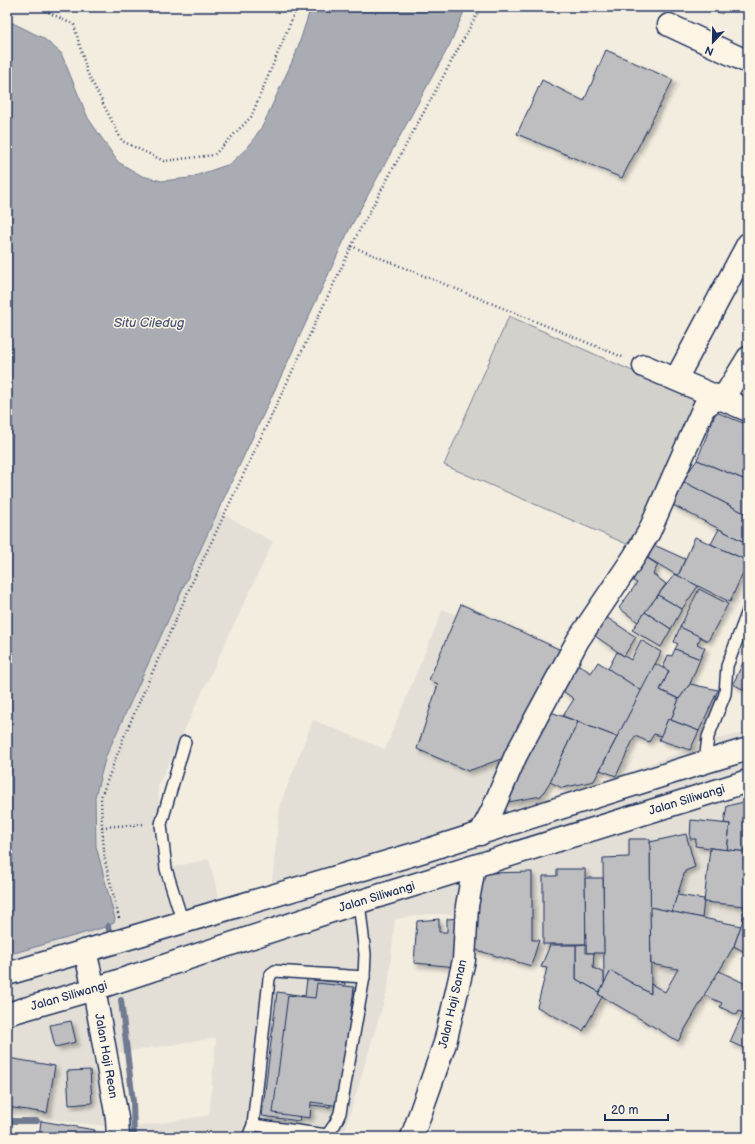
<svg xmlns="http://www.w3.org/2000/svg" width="755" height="1144" font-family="'Balsamiq Sans',sans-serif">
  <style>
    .built { fill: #e3dfd6 }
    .green { fill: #d3d1cc; stroke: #778095 }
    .water { fill: #a9acb3; stroke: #707a91 }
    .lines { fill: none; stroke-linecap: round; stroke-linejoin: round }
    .stream { stroke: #707a91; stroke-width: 6 }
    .building { fill: #bebec0; stroke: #1b2f5e; filter: url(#shadow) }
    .service-casing { stroke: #1b2f5e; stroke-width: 14 }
    .minor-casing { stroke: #1b2f5e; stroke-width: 25 }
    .tertiary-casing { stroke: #1b2f5e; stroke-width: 25 }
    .primary-casing { stroke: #1b2f5e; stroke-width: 25 }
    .path { stroke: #1b2f5e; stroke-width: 2.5; stroke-dasharray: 1 3; stroke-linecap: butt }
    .service { stroke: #fcf5e5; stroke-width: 11 }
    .minor { stroke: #fcf5e5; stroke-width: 22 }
    .tertiary { stroke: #fcf5e5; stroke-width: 22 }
    .primary { stroke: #fcf5e5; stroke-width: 22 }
    .labels { text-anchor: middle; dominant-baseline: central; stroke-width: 3; stroke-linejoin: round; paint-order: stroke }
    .street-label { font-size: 12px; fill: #1b2f5e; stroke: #fcf5e5 }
    .water-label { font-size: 13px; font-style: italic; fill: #465478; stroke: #fcf5e5 }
  </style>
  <defs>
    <filter id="shadow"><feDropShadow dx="3.5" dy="3.5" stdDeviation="2" flood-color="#0004"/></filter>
  </defs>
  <rect width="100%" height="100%" fill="#f3ede0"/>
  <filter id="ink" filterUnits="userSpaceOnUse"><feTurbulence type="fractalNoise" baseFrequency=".025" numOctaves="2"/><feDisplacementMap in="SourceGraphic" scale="8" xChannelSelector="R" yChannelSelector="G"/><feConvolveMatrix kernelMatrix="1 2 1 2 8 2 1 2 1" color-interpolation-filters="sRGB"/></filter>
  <g filter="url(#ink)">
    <g class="built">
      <polygon points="15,7 74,7 73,14"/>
      <polygon points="218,511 273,542 158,786 163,869 209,859 219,897 271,891 280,805 313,720 385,749 443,609 553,657 478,808 577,791 716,739 748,732 748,955 734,948 679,1042 603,997 583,1030 538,1006 546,970 469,948 472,915 426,914 395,919 388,988 343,1137 130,1137 131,1128 209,1115 216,1038 98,1056 108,1126 7,1115 7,955 102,928 115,919 96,846 95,797 106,756"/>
    </g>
    <g class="green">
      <polygon points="702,7 726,7 722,14"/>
      <polygon points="509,316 720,410 636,548 444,465"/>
    </g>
    <polygon class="water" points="311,7 466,7 450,44 349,230 257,428 218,511 106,756 95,797 96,846 115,919 114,923 102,928 7,955 7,20 43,38 61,53 88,118 118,162 142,176 162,181 189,178 230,164 249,146 263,125 296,53"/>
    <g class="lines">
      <g class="stream">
        <polyline points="108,926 110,934"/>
        <polyline points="121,1000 133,1102 134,1137"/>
        <polyline points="7,1121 37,1121"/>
      </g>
    </g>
    <g class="building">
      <polygon points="606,50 673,80 622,178 517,134 542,80 584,101"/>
      <polygon points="716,412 748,425 748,481 697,460"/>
      <polygon points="697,460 748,481 748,515 682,481"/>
      <polygon points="682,481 748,515 748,544 671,504"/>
      <polygon points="719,529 748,544 748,561 711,544"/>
      <polygon points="695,537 748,561 730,602 678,576"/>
      <polygon points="654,545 685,559 678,576 648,558"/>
      <polygon points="644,556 658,565 653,574 666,584 638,622 619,608 637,583 630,579"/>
      <polygon points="675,574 698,586 682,609 658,595"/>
      <polygon points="699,589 728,604 708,641 680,627"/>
      <polygon points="658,595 682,609 671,629 645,612"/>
      <polygon points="461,604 561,650 512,755 468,771 417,749 438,684 429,680"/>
      <polygon points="645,612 671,629 661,647 632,630"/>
      <polygon points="606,617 636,637 624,656 595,636"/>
      <polygon points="680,627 701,637 697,644 705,648 700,659 675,649 678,644 674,642"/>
      <polygon points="641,640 661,652 642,691 608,669 617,652 631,660"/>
      <polygon points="675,649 700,659 690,684 679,699 660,690 669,671 663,668 668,655 672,656"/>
      <polygon points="748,652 748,692 733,684"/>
      <polygon points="598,662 642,691 617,737 563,716 574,699 560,689 576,663 591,673"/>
      <polygon points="655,664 669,671 660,690 679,699 671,720 668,719 661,736 654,734 649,742 635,736 616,776 600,770"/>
      <polygon points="690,684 718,690 699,731 671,720 679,699"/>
      <polygon points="548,711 578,722 550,782 541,796 503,803"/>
      <polygon points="668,719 699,731 690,750 659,740"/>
      <polygon points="578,722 617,737 594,781 562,788 550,782"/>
      <polygon points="748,801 748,852 727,850 730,824 724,823 727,806"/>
      <polygon points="691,820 730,824 727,850 695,846 696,839 690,839"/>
      <polygon points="686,834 695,867 685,871 672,912 650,907 650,842"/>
      <polygon points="629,839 650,839 651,994 611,971 604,984 603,858 629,857"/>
      <polygon points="710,848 748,852 748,875 745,906 704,902"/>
      <polygon points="557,869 585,869 586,944 543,944 543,876 557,876"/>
      <polygon points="532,872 532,940 539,940 531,966 469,948 472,879 485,873"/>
      <polygon points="748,875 748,922 743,920"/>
      <polygon points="585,878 603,878 604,953 586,953"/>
      <polygon points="677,895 704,899 702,918 672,912"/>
      <polygon points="650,907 741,926 734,946 678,1041 598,994 611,971 651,994 651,984 665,992 678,969 651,964"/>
      <polygon points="460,918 457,967 414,963 417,921 439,919 439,932 447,932 447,919"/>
      <polygon points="743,920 748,922 748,954 734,946"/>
      <polygon points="586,944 586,953 594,953 593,968 604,973 604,984 599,992 576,979 576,945"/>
      <polygon points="550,945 576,945 576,979 599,992 598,994 602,997 583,1031 537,1007 547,968 541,967"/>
      <polygon points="719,971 748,985 748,1015 739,1011 737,1015 720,1007 722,1003 704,995"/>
      <polygon points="307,979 345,983 330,1107 302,1104 299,1121 262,1116 277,992 305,996"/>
      <polygon points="317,983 354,987 340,1106 311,1102 310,1118 273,1113 288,995 315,998"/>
      <polygon points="743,1013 748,1015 748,1050 730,1042"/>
      <polygon points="71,1021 76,1042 55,1047 50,1025"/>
      <polygon points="8,1058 55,1066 47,1113 7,1107 7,1067"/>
      <polygon points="90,1070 92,1103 69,1105 67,1071"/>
      <polygon points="41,1121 95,1130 93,1137 39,1137"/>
    </g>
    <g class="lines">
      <defs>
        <g id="service">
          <polyline points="705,762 708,737 725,694 727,666 748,611"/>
          <polyline points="183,923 166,869 161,824 185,742"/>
          <polyline points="253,1125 327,1135"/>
          <polyline points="248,1137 253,1125 269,979 271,974 275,971 364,977"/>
          <polyline points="326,1137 335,1124 340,1113 364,977 365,954 359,902"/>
        </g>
        <g id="minor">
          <polyline points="669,25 748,62"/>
          <polyline points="644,366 748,410"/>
          <polyline points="676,379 748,244"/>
          <polyline points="480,834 492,811 516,755 578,640 634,557 649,532 704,407 727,392 748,358"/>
          <polyline points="412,1137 445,1043 464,960 467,906 474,867"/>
        </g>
        <polyline id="tertiary" points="85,951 94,989 117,1118 118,1137"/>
        <g id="primary">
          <polyline points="7,974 421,852 705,762 748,749"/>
          <polyline points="7,1014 94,989 359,902 748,781"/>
        </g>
      </defs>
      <use href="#service" class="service-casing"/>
      <use href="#minor" class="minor-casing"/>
      <use href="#tertiary" class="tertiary-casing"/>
      <use href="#primary" class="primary-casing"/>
      <g class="path">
        <polyline points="38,7 74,25 87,72 122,141 164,161 214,155 251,117 297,7"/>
        <polyline points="351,246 625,358"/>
        <polyline points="102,827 146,824"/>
        <polyline points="119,918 105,861 102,827 101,797 123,739 190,587 357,235 481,7"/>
      </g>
      <use href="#service" class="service"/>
      <use href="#minor" class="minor"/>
      <use href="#tertiary" class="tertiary"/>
      <use href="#primary" class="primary"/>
    </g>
  </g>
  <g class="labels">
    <g class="street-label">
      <text transform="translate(687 800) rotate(-17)">Jalan Siliwangi</text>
      <text transform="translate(377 897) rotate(-17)">Jalan Siliwangi</text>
      <text transform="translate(69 996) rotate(-16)">Jalan Siliwangi</text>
      <text transform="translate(453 1004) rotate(-77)">Jalan Haji Sanan</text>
      <text transform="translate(106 1056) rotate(80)">Jalan Haji Rean</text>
    </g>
    <g class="water-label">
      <text x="149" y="323">Situ Ciledug</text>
    </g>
  </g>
  <rect width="755" height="1144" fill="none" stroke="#fcf5e5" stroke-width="24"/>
  <rect x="12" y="12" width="731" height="1120" fill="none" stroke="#1b2f5e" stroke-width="1.5" filter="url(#ink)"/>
  <g transform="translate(713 42) rotate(202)" stroke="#fcf5e5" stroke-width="3" paint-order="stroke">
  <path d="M0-3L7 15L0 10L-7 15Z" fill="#1b2f5e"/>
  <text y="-6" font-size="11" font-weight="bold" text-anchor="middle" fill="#1b2f5e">N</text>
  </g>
  <path d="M605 1114v6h63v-6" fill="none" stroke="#1b2f5e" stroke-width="2"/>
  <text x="611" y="1114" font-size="12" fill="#1b2f5e" stroke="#fcf5e5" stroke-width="3" paint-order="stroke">20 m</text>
</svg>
